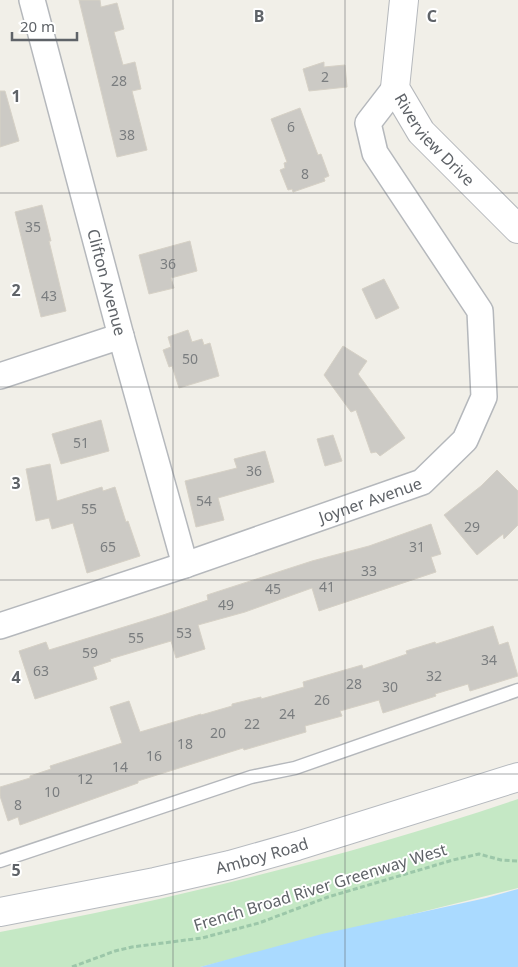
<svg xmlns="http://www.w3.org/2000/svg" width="518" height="967" font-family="'Noto Sans',sans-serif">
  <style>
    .green { fill: #c5e8c5 }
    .water { fill: #aadaff }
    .building { fill: #cccac5; stroke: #d6d1c6 }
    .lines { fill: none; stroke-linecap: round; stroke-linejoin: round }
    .service-casing { stroke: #b5b8bc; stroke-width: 15 }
    .minor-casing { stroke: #b5b8bc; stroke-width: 28 }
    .tertiary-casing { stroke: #b5b8bc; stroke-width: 30 }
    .secondary-casing { stroke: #b6babf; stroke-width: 30 }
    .path { stroke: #9cc7a9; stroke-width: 3; stroke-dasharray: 5 2.5; stroke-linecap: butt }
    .service { stroke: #fff; stroke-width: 12 }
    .minor { stroke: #fff; stroke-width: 25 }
    .tertiary { stroke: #fff; stroke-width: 28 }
    .secondary { stroke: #fff; stroke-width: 28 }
    .grid { fill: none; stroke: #5f6368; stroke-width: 1; stroke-opacity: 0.55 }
    .labels { text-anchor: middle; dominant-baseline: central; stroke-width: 4; stroke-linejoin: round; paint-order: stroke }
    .number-label { font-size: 14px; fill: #7a7d7f }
    .street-label { font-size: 16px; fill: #5f6368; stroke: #fff }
    .grid-label { font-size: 16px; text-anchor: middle; font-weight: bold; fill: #5f6368; stroke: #fff; stroke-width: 4; stroke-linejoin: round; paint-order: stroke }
  </style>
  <rect width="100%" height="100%" fill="#f1efe8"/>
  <path class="green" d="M518,799V888L200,967H0V932C175,899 349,856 518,799Z"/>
  <polygon class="water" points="518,889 518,967 200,967 322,934 486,898"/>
  <g class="building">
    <polygon points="79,0 100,0 101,7 117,3 124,29 114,32 123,65 135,62 141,89 132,91 147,150 117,157"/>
    <polygon points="324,62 324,67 345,65 347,87 309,91 303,69"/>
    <polygon points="0,91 5,91 19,141 0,147"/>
    <polygon points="300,108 318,155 321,154 329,176 324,178 325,181 293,192 292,189 288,190 280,170 285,168 284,163 287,162 271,119"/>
    <polygon points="42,205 51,241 49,241 66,311 41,317 15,212"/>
    <polygon points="190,241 197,271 171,278 174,288 149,294 139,255"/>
    <polygon points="384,279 399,308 376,319 362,289"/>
    <polygon points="188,330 192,342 202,339 204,345 210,343 219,376 179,388 172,366 169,367 163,350 171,347 168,337"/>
    <polygon points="343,346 367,361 358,374 405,438 380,456 376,452 371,453 356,410 351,412 324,375"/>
    <polygon points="101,420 109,451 61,464 52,434"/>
    <polygon points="333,435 342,461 325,466 317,439"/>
    <polygon points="265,451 274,482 218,498 224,520 196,527 185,481 237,468 234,459"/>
    <polygon points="50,464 57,501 102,487 103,491 115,487 126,522 128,521 140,556 87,573 73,523 52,529 49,518 36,521 26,469"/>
    <polygon points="497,470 518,491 518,525 504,539 503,534 477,555 444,515 481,486"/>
    <polygon points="431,524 441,554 431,557 436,572 319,611 312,588 245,612 198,625 205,649 176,658 171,641 110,659 111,661 93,667 97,679 35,699 19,651 46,642 49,650 163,615 208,600 207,595 312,561 369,546"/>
    <polygon points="493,626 499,645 508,642 518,676 470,691 468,684 435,694 436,696 383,713 379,700 340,711 342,716 305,726 306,732 244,750 243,748 138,781 138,783 20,825 18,817 8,821 0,796 0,787 30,778 30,776 51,769 50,766 122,743 110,707 129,701 140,732 201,714 201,715 232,706 232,704 261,697 261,699 304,687 303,682 362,665 363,669 407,654 406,651 435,642 436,644"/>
  </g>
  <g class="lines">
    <defs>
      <polyline id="service" points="0,861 251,777 295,768 518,690"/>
      <g id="minor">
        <path id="s1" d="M32,0L121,336L185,565"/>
        <polyline points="0,376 121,336"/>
        <path id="s2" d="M0,626L185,565L422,482L465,440L484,397L480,311L375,153L368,123L395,88"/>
      </g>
      <g id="tertiary">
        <path id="s3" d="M404,0L395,88L421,132L518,229"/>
      </g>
      <g id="secondary">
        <path id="s4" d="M0,912L155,882L230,865L297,846L518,777"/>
      </g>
    </defs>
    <use href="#service" class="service-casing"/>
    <use href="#minor" class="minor-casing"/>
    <use href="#tertiary" class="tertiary-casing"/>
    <use href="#secondary" class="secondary-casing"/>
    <polyline class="path" points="72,967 115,951 132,947 202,938 259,923 328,897 453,860 479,854 501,860 518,861"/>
    <use href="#service" class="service"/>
    <use href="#minor" class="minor"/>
    <use href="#tertiary" class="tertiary"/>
    <use href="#secondary" class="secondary"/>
  </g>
  <path class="grid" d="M173,0V967M345,0V967M0,193H518M0,387H518M0,580H518M0,774H518"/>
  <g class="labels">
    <g class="number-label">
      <text x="325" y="76">2</text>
      <text x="119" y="80">28</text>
      <text x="291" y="126">6</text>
      <text x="127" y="134">38</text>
      <text x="305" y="173">8</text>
      <text x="33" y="226">35</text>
      <text x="168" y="263">36</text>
      <text x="49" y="295">43</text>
      <text x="190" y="358">50</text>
      <text x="81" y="442">51</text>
      <text x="254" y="470">36</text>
      <text x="204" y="500">54</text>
      <text x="89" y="508">55</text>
      <text x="472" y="526">29</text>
      <text x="108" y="546">65</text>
      <text x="417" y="546">31</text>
      <text x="369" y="570">33</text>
      <text x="327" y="586">41</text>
      <text x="273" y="588">45</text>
      <text x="226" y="604">49</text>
      <text x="184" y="632">53</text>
      <text x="136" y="637">55</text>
      <text x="90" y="652">59</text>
      <text x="489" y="659">34</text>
      <text x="41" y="670">63</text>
      <text x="434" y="675">32</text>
      <text x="354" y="683">28</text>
      <text x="390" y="686">30</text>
      <text x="322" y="699">26</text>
      <text x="287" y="713">24</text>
      <text x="252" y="723">22</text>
      <text x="218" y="732">20</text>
      <text x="185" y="743">18</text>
      <text x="154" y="755">16</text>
      <text x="120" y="766">14</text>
      <text x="85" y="778">12</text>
      <text x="52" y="791">10</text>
      <text x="18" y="804">8</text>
    </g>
    <g class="street-label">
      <text stroke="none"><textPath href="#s3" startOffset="154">Riverview Drive</textPath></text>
      <text stroke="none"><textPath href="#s1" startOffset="292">Clifton Avenue</textPath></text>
      <text stroke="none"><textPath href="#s2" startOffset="391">Joyner Avenue</textPath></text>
      <text stroke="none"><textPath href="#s4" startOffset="268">Amboy Road</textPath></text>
      <text transform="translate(320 887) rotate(-17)">French Broad River Greenway West</text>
    </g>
  </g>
  <g class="grid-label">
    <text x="259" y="22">B</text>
    <text x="432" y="22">C</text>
    <text x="16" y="102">1</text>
    <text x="16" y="296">2</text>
    <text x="16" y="489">3</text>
    <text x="16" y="683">4</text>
    <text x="16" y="876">5</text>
  </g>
  <path d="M12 32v8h65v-8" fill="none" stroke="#5f6368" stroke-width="2.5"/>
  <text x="20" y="32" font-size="15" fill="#5f6368" stroke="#ffffff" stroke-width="4" paint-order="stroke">20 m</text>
</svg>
